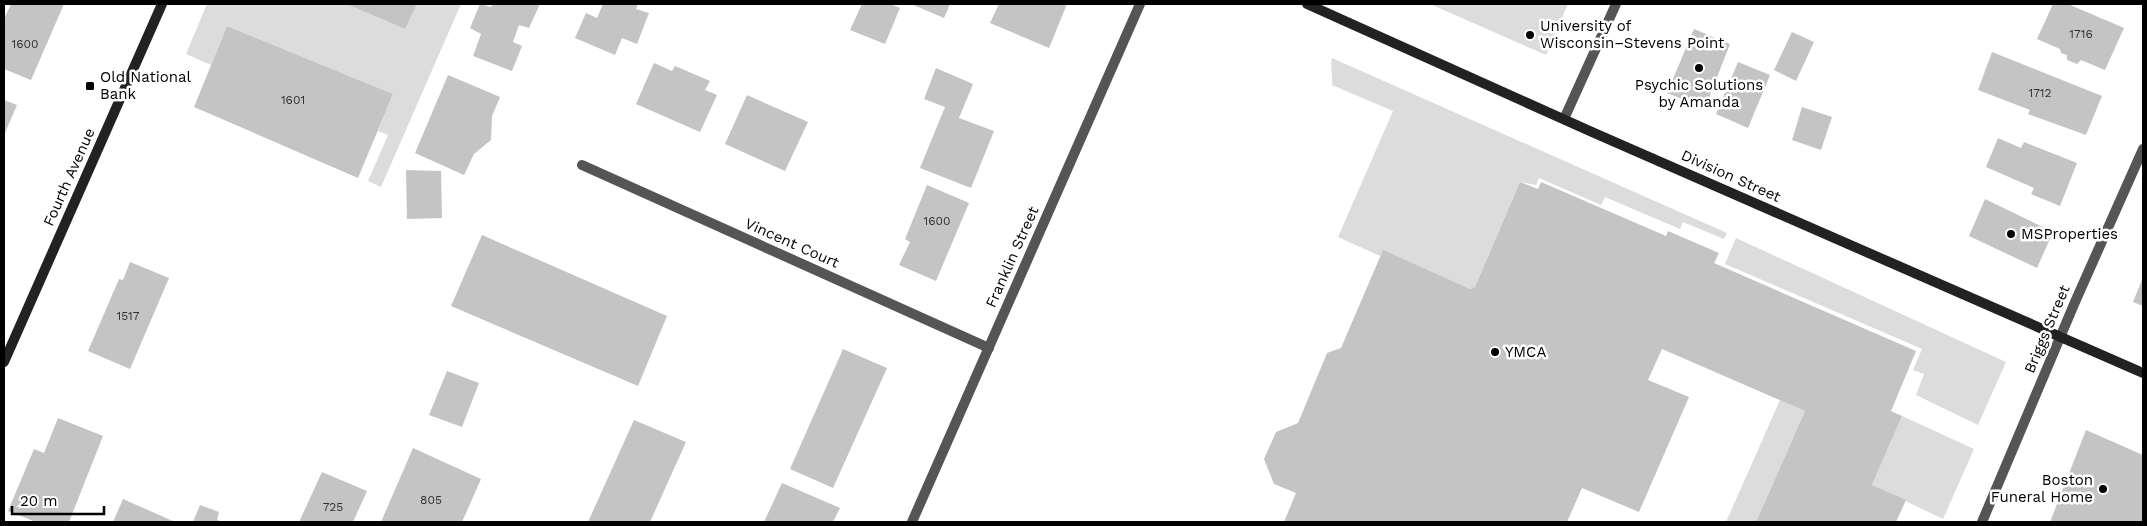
<svg xmlns="http://www.w3.org/2000/svg" width="2147" height="526" font-family="'Work Sans',sans-serif">
  <style>
    .green { fill: #dcdcdc }
    .building { fill: #c4c4c4 }
    .lines { fill: none; stroke-linecap: round; stroke-linejoin: round }
    .street { stroke: #555; stroke-width: 10 }
    .secondary { stroke: #222; stroke-width: 10 }
    .poi-dot { fill: #000; stroke: #fff; stroke-width: 2 }
    .labels { text-anchor: middle; dominant-baseline: central; stroke-width: 5; stroke-linejoin: round; paint-order: stroke }
    .number-label { font-size: 12px; fill: #313131 }
    .poi-label { font-size: 15px; fill: #000; stroke: #fff; text-anchor: start }
    .street-label { font-size: 15px; fill: #000; stroke: #fff }
  </style>
  <rect width="100%" height="100%" fill="#fff"/>
  <g class="green">
    <polygon points="207,4 346,4 405,29 417,4 461,4 381,187 368,181 388,135 378,131 393,94 227,26 211,65 186,54"/>
    <polygon points="1430,4 1568,4 1546,55"/>
    <path d="M1332,58L1727,233L1724,239L1683,222L1680,229L1605,197L1601,205L1539,178L1536,185L1520,182L1475,287L1470,289L1383,251L1380,256L1338,237L1393,111L1332,85C1333,75 1330,68 1332,58Z"/>
    <polygon points="1736,238 2006,362 1978,425 1916,395 1924,374 1913,370 1922,349 1725,264"/>
    <polygon points="1780,400 1805,411 1756,522 1726,522"/>
    <polygon points="1902,416 1974,449 1943,519 1872,485"/>
  </g>
  <g class="building">
    <polygon points="11,4 64,4 31,80 4,69 4,19"/>
    <polygon points="346,4 417,4 405,29"/>
    <polygon points="480,4 491,7 493,4 540,4 529,28 519,25 513,42 522,46 512,71 473,56 481,34 470,28"/>
    <polygon points="603,4 638,4 636,9 649,13 637,44 622,38 615,55 575,38 586,13 597,18"/>
    <polygon points="862,4 890,4 900,8 885,44 850,30"/>
    <polygon points="911,4 950,4 944,18"/>
    <polygon points="999,4 1067,4 1049,48 990,23"/>
    <polygon points="2053,4 2068,4 2124,28 2105,70 2081,60 2077,64 2067,60 2067,55 2061,53 2060,49 2037,39"/>
    <polygon points="227,26 393,94 358,178 194,107"/>
    <polygon points="1694,29 1730,44 1705,108 1667,93"/>
    <polygon points="1792,32 1814,42 1796,81 1774,70"/>
    <polygon points="1992,52 2102,96 2086,135 2028,114 2030,110 1978,90"/>
    <polygon points="1738,62 1770,75 1748,128 1716,114"/>
    <polygon points="654,63 672,71 675,66 710,81 705,90 717,95 700,132 636,104"/>
    <polygon points="936,68 973,84 959,118 994,131 971,188 920,168 945,107 924,99"/>
    <polygon points="448,75 500,97 492,116 491,140 474,154 464,175 415,153"/>
    <polygon points="747,95 808,122 785,171 725,144"/>
    <polygon points="4,100 17,105 4,135"/>
    <polygon points="1802,107 1832,117 1821,150 1792,140"/>
    <polygon points="1998,138 2021,148 2024,142 2077,163 2060,206 2031,194 2034,188 1986,167"/>
    <polygon points="406,170 441,171 442,218 407,219"/>
    <polygon points="1520,182 1538,189 1541,182 1666,236 1668,231 1719,253 1714,263 1916,351 1891,411 1902,416 1872,485 1906,500 1896,522 1756,522 1805,411 1662,349 1648,380 1689,397 1639,512 1582,488 1567,522 1284,522 1296,493 1274,484 1264,459 1276,432 1298,423 1327,353 1341,348 1383,250 1470,289 1475,287"/>
    <polygon points="927,185 969,203 936,281 899,265 910,242 905,239"/>
    <polygon points="1985,199 2053,232 2037,268 1969,236"/>
    <polygon points="482,235 667,316 638,386 451,306"/>
    <polygon points="130,262 169,278 130,369 88,351 119,279 123,280"/>
    <polygon points="2143,277 2143,306 2133,302"/>
    <polygon points="843,349 887,368 833,488 790,469"/>
    <polygon points="447,371 479,383 462,427 429,415"/>
    <polygon points="58,418 103,436 69,522 36,522 8,511 34,449 44,453"/>
    <polygon points="634,420 686,442 650,522 588,522"/>
    <polygon points="2086,430 2143,455 2143,522 2050,522"/>
    <polygon points="413,448 481,479 462,522 381,522"/>
    <polygon points="322,472 367,491 353,522 299,522"/>
    <polygon points="782,483 840,508 833,522 764,522"/>
    <polygon points="123,499 175,522 113,522"/>
    <polygon points="200,505 219,512 217,520 223,522 193,522"/>
  </g>
  <g class="lines">
    <g class="street">
      <polyline points="1564,119 1616,4"/>
      <polyline points="582,165 989,348"/>
      <polyline points="912,522 1140,4"/>
      <polyline points="1982,522 2075,302 2143,149"/>
    </g>
    <g class="secondary">
      <polyline points="1307,4 1592,132 2143,373"/>
      <polyline points="4,362 162,4"/>
    </g>
  </g>
  <g class="poi-dot">
    <circle cx="1530" cy="35" r="5"/>
    <circle cx="1699" cy="68" r="5"/>
    <rect x="85" y="81" width="10" height="10" rx="2.5"/>
    <circle cx="2011" cy="234" r="5"/>
    <circle cx="1495" cy="352" r="5"/>
    <circle cx="2103" cy="489" r="5"/>
  </g>
  <g class="labels">
    <g class="number-label">
      <text x="2081" y="34">1716</text>
      <text x="25" y="44">1600</text>
      <text x="2040" y="93">1712</text>
      <text x="293" y="100">1601</text>
      <text x="937" y="221">1600</text>
      <text x="128" y="316">1517</text>
      <text x="431" y="500">805</text>
      <text x="333" y="507">725</text>
    </g>
    <g class="poi-label">
      <text x="1540" y="26">University of<tspan x="1540" dy="17">Wisconsin–Stevens Point</tspan></text>
      <text x="100" y="77">Old National<tspan x="100" dy="17">Bank</tspan></text>
      <text x="1699" y="85" text-anchor="middle">Psychic Solutions<tspan x="1699" dy="17">by Amanda</tspan></text>
      <text x="2021" y="234">MSProperties</text>
      <text x="1505" y="352">YMCA</text>
      <text x="2093" y="480" text-anchor="end">Boston<tspan x="2093" dy="17">Funeral Home</tspan></text>
    </g>
    <g class="street-label">
      <text transform="translate(1731 176) rotate(24)">Division Street</text>
      <text transform="translate(69 177) rotate(-66)">Fourth Avenue</text>
      <text transform="translate(792 243) rotate(24)">Vincent Court</text>
      <text transform="translate(1012 257) rotate(-66)">Franklin Street</text>
      <text transform="translate(2047 329) rotate(-67)">Briggs Street</text>
    </g>
  </g>
  <rect width="2147" height="526" fill="none" stroke="#000000" stroke-width="10"/>
  <path d="M12 506v8h92v-8" fill="none" stroke="#000000" stroke-width="2.5"/>
  <text x="20" y="506" font-size="15" fill="#000000" stroke="#ffffff" stroke-width="4" paint-order="stroke">20 m</text>
</svg>
